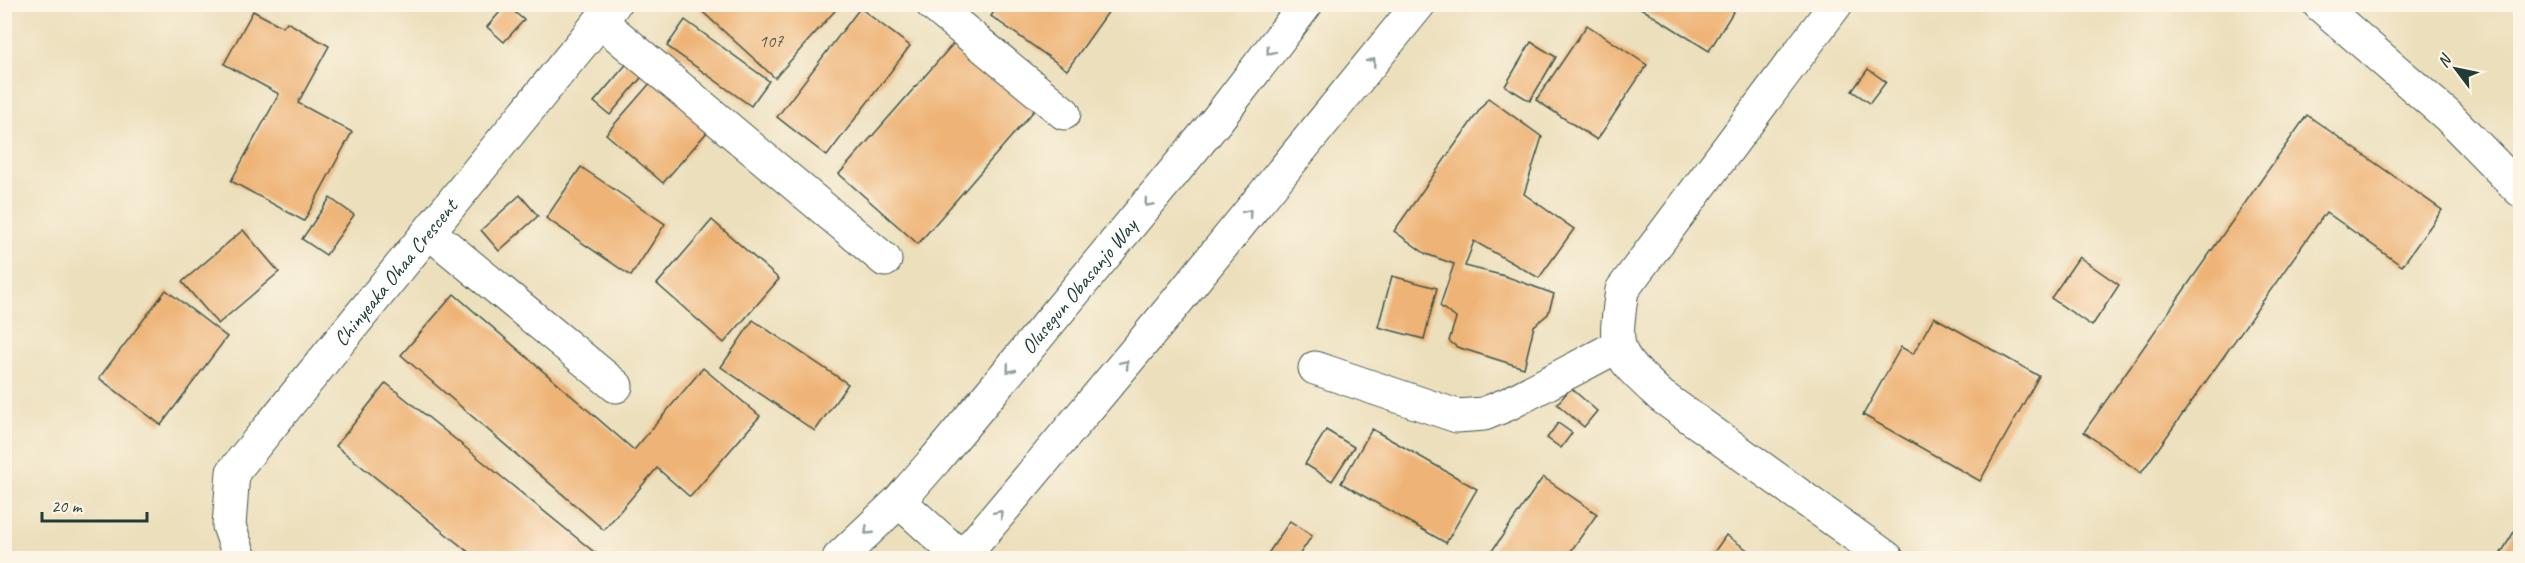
<svg xmlns="http://www.w3.org/2000/svg" width="2525" height="563" font-family="Caveat,sans-serif">
  <style>
    .building { fill: #eeb376 }
    .lines { fill: none; stroke-linecap: round; stroke-linejoin: round }
    .minor-casing { stroke: #3e5548; stroke-width: 35 }
    .major-casing { stroke: #3e5548; stroke-width: 35 }
    .minor { stroke: #fff; stroke-width: 33 }
    .major { stroke: #fff; stroke-width: 33 }
    .oneway { stroke: #8f9e9a }
    .labels { text-anchor: middle; dominant-baseline: central; stroke-width: 6; stroke-linejoin: round; paint-order: stroke }
    .number-label { font-size: 18px; fill: #535a44 }
    .street-label { font-size: 21px; fill: #1f3d34; stroke: #fcf5e5 }
  </style>
  <rect width="100%" height="100%" fill="#fcf5e5"/>
  <filter id="ink" filterUnits="userSpaceOnUse"><feTurbulence type="fractalNoise" baseFrequency=".0167" numOctaves="2"/><feDisplacementMap in="SourceGraphic" scale="12" xChannelSelector="R" yChannelSelector="G"/><feConvolveMatrix kernelMatrix="1 2 1 2 8 2 1 2 1" color-interpolation-filters="sRGB"/></filter>
  <filter id="wash" filterUnits="userSpaceOnUse"><feTurbulence type="fractalNoise" baseFrequency=".008" numOctaves="4" result="noise"/><feDisplacementMap in="SourceGraphic" scale="24" xChannelSelector="R" yChannelSelector="G"/><feGaussianBlur stdDeviation="1.35" result="paint"/><feColorMatrix in="noise" values="0 0 0 0 0 0 0 0 0 0 0 0 0 0 0 0 0 1.4 0 .05"/><feComposite in="paint" operator="in"/></filter>
  <g filter="url(#wash)">
    <rect width="100%" height="100%" fill="#ecdfbc"/>
    <g id="blocks">
      <g class="building">
        <polygon points="694,4 841,4 775,78"/>
        <polygon points="999,4 1114,4 1067,70 991,16"/>
        <polygon points="1634,4 1738,4 1709,51"/>
        <polygon points="506,5 524,20 504,42 487,27"/>
        <polygon points="860,8 910,46 827,156 777,117"/>
        <polygon points="253,11 283,27 287,22 329,46 298,103 352,132 304,221 231,181 279,94 224,64"/>
        <polygon points="685,20 769,81 751,106 667,46"/>
        <polygon points="1587,25 1647,65 1597,140 1536,100"/>
        <polygon points="959,37 1038,106 918,244 839,174"/>
        <polygon points="1531,42 1556,57 1530,101 1505,86"/>
        <polygon points="630,60 645,73 610,115 594,102"/>
        <polygon points="1868,69 1886,82 1870,103 1852,91"/>
        <polygon points="658,74 715,123 663,183 606,134"/>
        <polygon points="1488,98 1542,137 1524,194 1574,229 1539,278 1474,241 1465,266 1505,276 1554,294 1548,314 1534,326 1524,368 1457,347 1449,341 1456,318 1440,306 1454,264 1426,254 1394,231"/>
        <polygon points="2307,115 2442,210 2402,266 2326,212 2141,473 2084,432"/>
        <polygon points="581,167 665,224 631,276 546,218"/>
        <polygon points="520,195 538,216 499,251 481,230"/>
        <polygon points="330,198 354,215 326,255 302,239"/>
        <polygon points="712,220 779,279 724,343 657,284"/>
        <polygon points="243,230 279,272 218,324 182,282"/>
        <polygon points="2079,257 2119,285 2092,326 2051,298"/>
        <polygon points="1392,276 1437,288 1424,339 1378,327"/>
        <polygon points="166,290 227,337 161,425 99,378"/>
        <polygon points="454,294 634,450 703,368 760,416 690,497 657,468 604,530 401,355"/>
        <polygon points="1934,317 2039,376 1980,481 1863,415 1901,347 1913,354"/>
        <polygon points="753,320 848,384 815,431 721,367"/>
        <polygon points="386,383 599,556 597,558 476,558 336,446"/>
        <polygon points="1571,388 1597,411 1584,427 1557,404"/>
        <polygon points="1558,423 1572,433 1561,448 1547,438"/>
        <polygon points="1372,429 1477,489 1446,543 1341,483"/>
        <polygon points="1326,430 1354,447 1332,481 1305,464"/>
        <polygon points="1543,477 1597,514 1566,558 1487,558"/>
        <polygon points="1290,521 1312,536 1297,558 1265,558"/>
        <polygon points="2520,522 2520,558 2498,558"/>
        <polygon points="1726,535 1759,558 1710,558"/>
      </g>
    </g>
  </g>
  <g filter="url(#ink)">
    <use href="#blocks" fill-opacity="0" stroke="#3e5548" stroke-width="1.5"/>
    <g class="lines">
      <defs>
        <g id="minor">
          <polyline points="932,4 1064,113"/>
          <path d="M1836,4L1622,290C1613,354 1614,352 1661,396L1887,558"/>
          <polyline points="2319,4 2448,116 2520,190"/>
          <polyline points="600,21 885,260"/>
          <polyline points="429,232 616,386"/>
          <polyline points="1315,368 1457,416 1484,414 1508,404 1618,346"/>
          <polyline points="899,501 962,558"/>
          <path id="s1" d="M240,558L229,526L233,472L614,4"/>
        </g>
        <g id="major">
          <path id="s2" d="M839,558L899,501L935,460L1217,120L1306,4"/>
          <polyline points="962,558 1169,311 1419,4"/>
        </g>
      </defs>
      <use href="#minor" class="minor-casing"/>
      <use href="#major" class="major-casing"/>
      <use href="#minor" class="minor"/>
      <use href="#major" class="major"/>
    </g>
    <defs><path id="oneway-chevron" d="M-2-3.5L2.5 0L-2 3.5" fill="none" stroke-width="1.6" stroke-linecap="round" stroke-linejoin="round" transform="scale(1.5)"/></defs>
    <g class="oneway">
      <use href="#oneway-chevron" transform="translate(1270 51) rotate(128)"/>
      <use href="#oneway-chevron" transform="translate(1372 62) rotate(-51)"/>
      <use href="#oneway-chevron" transform="translate(1148 203) rotate(130)"/>
      <use href="#oneway-chevron" transform="translate(1248 213) rotate(-51)"/>
      <use href="#oneway-chevron" transform="translate(1125 364) rotate(-50)"/>
      <use href="#oneway-chevron" transform="translate(1010 369) rotate(129)"/>
      <use href="#oneway-chevron" transform="translate(999 514) rotate(-50)"/>
      <use href="#oneway-chevron" transform="translate(868 531) rotate(136)"/>
    </g>
  </g>
  <g class="labels">
    <g class="number-label">
      <text x="771" y="41">107</text>
    </g>
    <g class="street-label">
      <text stroke="none"><textPath href="#s1" startOffset="345">Chinyeaka Ohaa Crescent</textPath></text>
      <text stroke="none"><textPath href="#s2" startOffset="363">Olusegun Obasanjo Way</textPath></text>
    </g>
  </g>
  <rect width="2525" height="563" fill="none" stroke="#fcf5e5" stroke-width="24"/>
  <g transform="translate(2456 69) rotate(302)" stroke="#fcf5e5" stroke-width="4.5" paint-order="stroke">
  <path d="M0-4.5L10 22L0 15L-10 22Z" fill="#1f3d34"/>
  <text y="-9" font-size="16" font-weight="bold" text-anchor="middle" fill="#1f3d34">N</text>
  </g>
  <path d="M42 512v9h105v-9" fill="none" stroke="#1f3d34" stroke-width="3"/>
  <text x="51" y="512" font-size="18" fill="#1f3d34" stroke="#fcf5e5" stroke-width="4.5" paint-order="stroke">20 m</text>
</svg>
